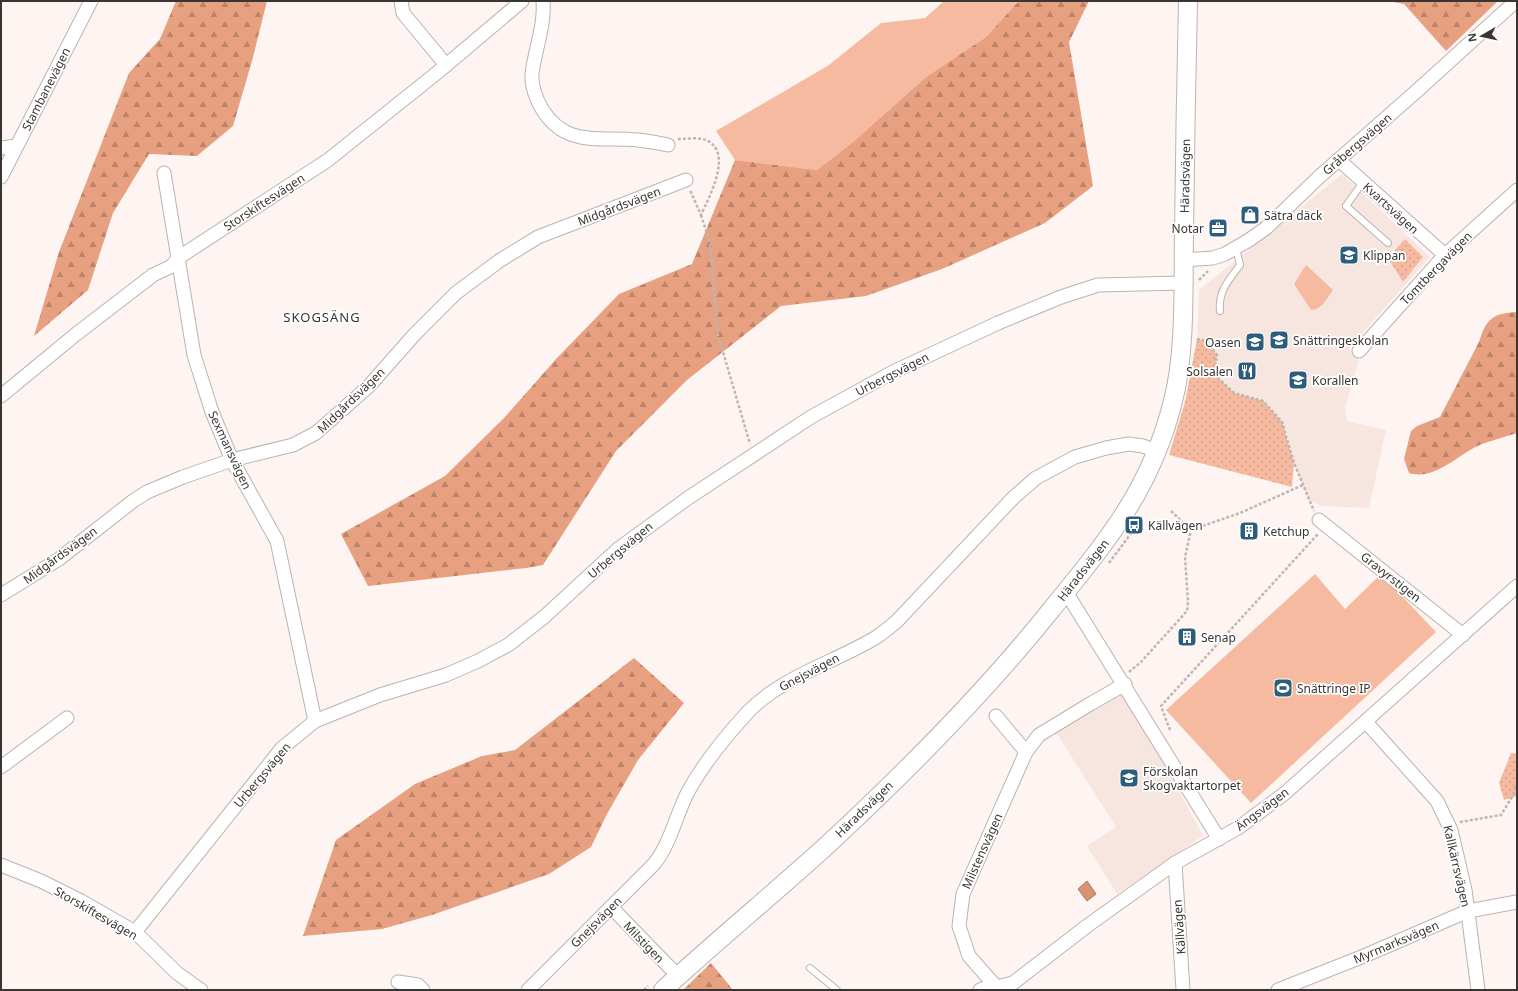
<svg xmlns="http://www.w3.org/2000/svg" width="1518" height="991" font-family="'Noto Sans',sans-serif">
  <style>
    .built { fill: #f7e6df }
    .grass { fill: #f5ba9f }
    .forest { fill: url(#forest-firs) }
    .park { fill: url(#park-dots) }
    .water { fill: #d89373; stroke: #a87760 }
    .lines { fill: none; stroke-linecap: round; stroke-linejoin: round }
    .lane-casing { stroke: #bbb3af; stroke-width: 8 }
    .street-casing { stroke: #bbb3af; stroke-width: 15 }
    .secondary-casing { stroke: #bbb3af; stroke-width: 20 }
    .path { stroke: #bdb6b3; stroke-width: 2.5; stroke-dasharray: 3 2; stroke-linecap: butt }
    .lane { stroke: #fff; stroke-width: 6 }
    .street { stroke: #fff; stroke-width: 13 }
    .secondary { stroke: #fff; stroke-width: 18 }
    .labels { text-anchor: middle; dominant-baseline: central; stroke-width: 3.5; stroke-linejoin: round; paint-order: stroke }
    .street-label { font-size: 12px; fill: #383533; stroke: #fff }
    .poi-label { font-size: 12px; fill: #383533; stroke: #fff; text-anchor: start }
    .neighbourhood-label { font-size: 13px; letter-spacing: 1px; fill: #383533; stroke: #fff }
  </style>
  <defs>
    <pattern id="forest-firs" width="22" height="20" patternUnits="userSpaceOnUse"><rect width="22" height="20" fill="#e7a080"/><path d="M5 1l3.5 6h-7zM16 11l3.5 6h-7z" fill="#bc8369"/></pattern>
    <pattern id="park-dots" width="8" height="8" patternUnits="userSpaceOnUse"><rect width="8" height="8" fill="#f5ba9f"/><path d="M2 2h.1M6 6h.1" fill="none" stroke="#d3a089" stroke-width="1.8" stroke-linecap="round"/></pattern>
  </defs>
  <rect width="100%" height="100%" fill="#fef5f2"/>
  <g class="built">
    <polygon points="1342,174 1430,257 1349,348 1359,360 1345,408 1347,421 1386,430 1369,508 1321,506 1309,500 1294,463 1287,433 1263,401 1234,393 1218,378 1206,341 1197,339 1199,290"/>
    <polygon points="1123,685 1203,836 1117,894 1087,846 1116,827 1054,729"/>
  </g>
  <g class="grass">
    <polygon points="944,1 1019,1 986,37 926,77 853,142 817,170 735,160 716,131 829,65 881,23 925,18"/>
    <path d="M1306,265L1333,290C1327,298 1322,310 1311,310L1294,284Z"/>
    <polygon points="1315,574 1345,609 1381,574 1436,632 1251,803 1166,710"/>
  </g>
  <g class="forest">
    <polygon points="176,1 267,1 252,61 233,126 197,156 149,154 113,213 88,290 34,336 59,252 129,73 160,39"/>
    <polygon points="1019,1 1089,1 1069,42 1093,186 1045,223 942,269 866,296 781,306 687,380 616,451 543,565 526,568 368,586 341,534 445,476 504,418 557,358 619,294 692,264 735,160 817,170 853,142 926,77 986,37"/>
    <polygon points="1387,1 1498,1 1446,51 1404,4"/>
    <path d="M1517,312V433C1505,437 1493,440 1482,444C1459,453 1436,481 1409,473L1404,459L1411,431L1417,426L1440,417L1479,342C1486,319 1493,313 1517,312Z"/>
    <polygon points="634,658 684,703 638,760 607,814 591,847 549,874 432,915 382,929 303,936 336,840 415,784 482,756 515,750"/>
    <polygon points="711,963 733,990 683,990"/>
  </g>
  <g class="park">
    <polygon points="1405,239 1423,257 1403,282 1388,258"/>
    <polygon points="1197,339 1206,341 1217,355 1215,367 1218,378 1234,393 1263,401 1282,422 1294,463 1292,487 1169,455 1185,402"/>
    <polygon points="1511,753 1517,754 1517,796 1504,800 1499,783"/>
  </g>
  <polygon class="water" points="1087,881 1096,894 1087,901 1078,889"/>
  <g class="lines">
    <defs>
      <g id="lane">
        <polyline points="1363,182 1346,206 1388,243"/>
        <path d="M1220,311C1218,291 1229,280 1240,265L1236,248"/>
        <polyline points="810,968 837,990"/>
      </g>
      <g id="street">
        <polyline points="401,1 403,13 446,65"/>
        <path d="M543,1C545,26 535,49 532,74C531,85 536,99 542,109C566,148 599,136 638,140C648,141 658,143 668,145"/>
        <polyline points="1,148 16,146"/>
        <polyline points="1339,160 1445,255"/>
        <polyline points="164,173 194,355 212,412 232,460 277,541 315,721"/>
        <polyline points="1,177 91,1"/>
        <polyline points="1183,260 1213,258 1225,254 1249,240 1266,228 1319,177 1419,89 1516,1"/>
        <polyline points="1359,351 1445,255 1517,190"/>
        <polyline points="1,396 75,335 153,275 172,266 178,258 328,160 438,72 522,1"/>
        <polyline points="1319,520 1463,635"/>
        <polyline points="1066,592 1219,839"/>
        <polyline points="1,595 59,559 133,501 147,492 183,477 232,460 293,445 316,433 369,386 414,335 456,293 499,261 538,237 686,180"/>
        <polyline points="996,716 1026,752"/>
        <polyline points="1366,722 1437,801 1451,830 1465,890 1478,990"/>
        <polyline points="1,767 67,718"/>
        <polyline points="1175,863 1183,990"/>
        <polyline points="1,865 41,881 81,901 135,932 177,973 201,990"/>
        <polyline points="611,907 678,976"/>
        <polyline points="135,932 282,748 315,721 380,695 446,675 478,661 508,645 544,617 618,549 688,498 811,417 893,372 998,323 1061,297 1098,285 1183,283"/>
        <polyline points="398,982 418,985 423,990"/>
        <path d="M528,990L654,864C671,843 676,814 689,790C704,763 726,736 747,713C781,677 833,663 875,638C883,633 890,627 897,621L1014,497L1036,478L1075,457L1106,448L1129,444L1143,446L1158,452"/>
        <polyline points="980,990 987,987 996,987 1013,983 1087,926 1175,863 1238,828 1284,794 1517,586"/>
        <polyline points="999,990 969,956 959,926 963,894 1026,752 1039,735 1090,704 1125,684"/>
        <polyline points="1278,990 1364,956 1468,911 1517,902"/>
      </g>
      <path id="secondary" d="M663,990C715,942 771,896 824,848C904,774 983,695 1051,610C1107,541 1151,490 1173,401C1186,351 1183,286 1184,234C1185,156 1186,79 1188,1"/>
    </defs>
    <use href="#lane" class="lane-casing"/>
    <use href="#street" class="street-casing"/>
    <use href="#secondary" class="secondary-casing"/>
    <g class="path">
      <path d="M678,139C686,139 698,137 706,140C734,152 709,197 701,215L690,190"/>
      <polyline points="701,215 710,243 718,335 750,444"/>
      <polyline points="1199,280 1208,271"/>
      <polyline points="1197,339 1206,341 1217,355 1215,367 1218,378 1234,393 1263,401 1282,422 1294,463 1314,511"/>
      <polyline points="1171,511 1191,530 1240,513 1303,485"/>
      <polyline points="1109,563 1138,524 1140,518"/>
      <polyline points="1129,672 1141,662 1187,611 1188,602 1185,557 1191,530"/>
      <polyline points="1170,730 1161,706 1318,534"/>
      <polyline points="1460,822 1501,815 1512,797 1517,784"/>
      <polyline points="644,990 648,986"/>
    </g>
    <use href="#lane" class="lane"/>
    <use href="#street" class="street"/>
    <use href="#secondary" class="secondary"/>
  </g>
  <defs>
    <symbol id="shop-square" viewBox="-11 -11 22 22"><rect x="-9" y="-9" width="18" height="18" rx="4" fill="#2c5d7b" stroke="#fff"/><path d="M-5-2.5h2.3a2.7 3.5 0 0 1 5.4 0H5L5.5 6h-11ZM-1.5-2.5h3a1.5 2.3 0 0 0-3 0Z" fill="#fff"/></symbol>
    <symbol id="office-square" viewBox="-11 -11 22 22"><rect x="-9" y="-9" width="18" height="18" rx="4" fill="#2c5d7b" stroke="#fff"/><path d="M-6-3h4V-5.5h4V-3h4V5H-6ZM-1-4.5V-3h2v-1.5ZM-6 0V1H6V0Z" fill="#fff"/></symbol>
    <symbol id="school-square" viewBox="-11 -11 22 22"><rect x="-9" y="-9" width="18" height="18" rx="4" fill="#2c5d7b" stroke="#fff"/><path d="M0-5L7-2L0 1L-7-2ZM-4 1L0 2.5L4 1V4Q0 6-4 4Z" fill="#fff"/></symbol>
    <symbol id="restaurant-square" viewBox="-11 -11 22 22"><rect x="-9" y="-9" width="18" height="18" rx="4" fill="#2c5d7b" stroke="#fff"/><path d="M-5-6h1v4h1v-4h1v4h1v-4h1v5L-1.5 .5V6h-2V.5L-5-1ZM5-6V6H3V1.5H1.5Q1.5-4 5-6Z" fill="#fff"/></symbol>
    <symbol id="bus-square" viewBox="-11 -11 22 22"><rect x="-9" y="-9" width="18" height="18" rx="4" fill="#2c5d7b" stroke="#fff"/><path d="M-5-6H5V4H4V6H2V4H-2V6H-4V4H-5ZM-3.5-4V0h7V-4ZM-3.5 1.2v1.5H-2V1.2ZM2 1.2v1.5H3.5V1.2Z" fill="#fff"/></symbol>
    <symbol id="building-square" viewBox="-11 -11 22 22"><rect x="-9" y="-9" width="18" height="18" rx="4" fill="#2c5d7b" stroke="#fff"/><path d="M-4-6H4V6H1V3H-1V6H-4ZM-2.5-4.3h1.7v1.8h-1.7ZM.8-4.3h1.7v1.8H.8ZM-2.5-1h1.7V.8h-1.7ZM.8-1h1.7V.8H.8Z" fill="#fff"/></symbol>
    <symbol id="stadium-square" viewBox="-11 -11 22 22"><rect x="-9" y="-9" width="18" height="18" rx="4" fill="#2c5d7b" stroke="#fff"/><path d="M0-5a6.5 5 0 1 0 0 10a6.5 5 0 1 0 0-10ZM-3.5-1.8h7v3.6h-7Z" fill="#fff"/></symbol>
  </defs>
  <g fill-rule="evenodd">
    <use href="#shop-square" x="1239" y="204" width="22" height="22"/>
    <use href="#office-square" x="1207" y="217" width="22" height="22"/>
    <use href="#school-square" x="1338" y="244" width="22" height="22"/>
    <use href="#school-square" x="1268" y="329" width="22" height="22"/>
    <use href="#school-square" x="1244" y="331" width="22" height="22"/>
    <use href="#restaurant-square" x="1236" y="360" width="22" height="22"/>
    <use href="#school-square" x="1287" y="369" width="22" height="22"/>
    <use href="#bus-square" x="1123" y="514" width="22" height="22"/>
    <use href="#building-square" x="1238" y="520" width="22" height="22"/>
    <use href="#building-square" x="1176" y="626" width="22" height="22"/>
    <use href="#stadium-square" x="1272" y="677" width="22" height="22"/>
    <use href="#school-square" x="1118" y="767" width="22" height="22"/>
  </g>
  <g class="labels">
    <g class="street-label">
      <text transform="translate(46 89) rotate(-63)">Stambanevägen</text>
      <text transform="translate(1357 144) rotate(-41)">Gråbergsvägen</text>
      <text transform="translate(1185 176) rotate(-89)">Häradsvägen</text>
      <text transform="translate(264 202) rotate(-33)">Storskiftesvägen</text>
      <text transform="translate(619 206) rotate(-21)">Midgårdsvägen</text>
      <text transform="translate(1391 208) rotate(42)">Kvartsvägen</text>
      <text transform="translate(1436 268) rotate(-46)">Tomtbergavägen</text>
      <text transform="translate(892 374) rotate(-27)">Urbergsvägen</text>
      <text transform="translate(351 400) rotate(-44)">Midgårdsvägen</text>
      <text transform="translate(230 450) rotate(65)">Sexmansvägen</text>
      <text transform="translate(620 550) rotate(-40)">Urbergsvägen</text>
      <text transform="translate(60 555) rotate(-36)">Midgårdsvägen</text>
      <text transform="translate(1083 570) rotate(-52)">Häradsvägen</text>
      <text transform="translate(1391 577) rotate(38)">Gravyrstigen</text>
      <text transform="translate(809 672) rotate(-28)">Gnejsvägen</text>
      <text transform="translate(262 775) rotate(-50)">Urbergsvägen</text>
      <text transform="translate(864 809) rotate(-44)">Häradsvägen</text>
      <text transform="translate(1262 809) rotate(-37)">Ängsvägen</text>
      <text transform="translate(982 851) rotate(-66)">Milstensvägen</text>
      <text transform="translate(1457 866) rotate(77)">Kallkärrsvägen</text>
      <text transform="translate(96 913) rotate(30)">Storskiftesvägen</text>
      <text transform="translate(596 922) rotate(-45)">Gnejsvägen</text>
      <text transform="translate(1179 927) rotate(-94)">Källvägen</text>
      <text transform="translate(644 942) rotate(46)">Milstigen</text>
      <text transform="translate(1396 942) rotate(-23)">Myrmarksvägen</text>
    </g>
    <g class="poi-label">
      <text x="1264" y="215">Sätra däck</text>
      <text x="1204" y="228" text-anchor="end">Notar</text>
      <text x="1363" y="255">Klippan</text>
      <text x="1293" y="340">Snättringeskolan</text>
      <text x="1241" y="342" text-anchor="end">Oasen</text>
      <text x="1233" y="371" text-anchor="end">Solsalen</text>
      <text x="1312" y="380">Korallen</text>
      <text x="1148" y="525">Källvägen</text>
      <text x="1263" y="531">Ketchup</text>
      <text x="1201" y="637">Senap</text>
      <text x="1297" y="688">Snättringe IP</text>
      <text x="1143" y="771">Förskolan<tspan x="1143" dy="14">Skogvaktartorpet</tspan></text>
    </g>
    <g class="neighbourhood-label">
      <text x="322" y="317">SKOGSÄNG</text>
    </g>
  </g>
  <rect width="1518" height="991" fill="none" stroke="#383533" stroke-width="4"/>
  <g transform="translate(1482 36) rotate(261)" stroke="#ffffff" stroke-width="3" paint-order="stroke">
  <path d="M0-3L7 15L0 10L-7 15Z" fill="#383533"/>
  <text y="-6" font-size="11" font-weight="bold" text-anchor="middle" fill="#383533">N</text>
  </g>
</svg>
